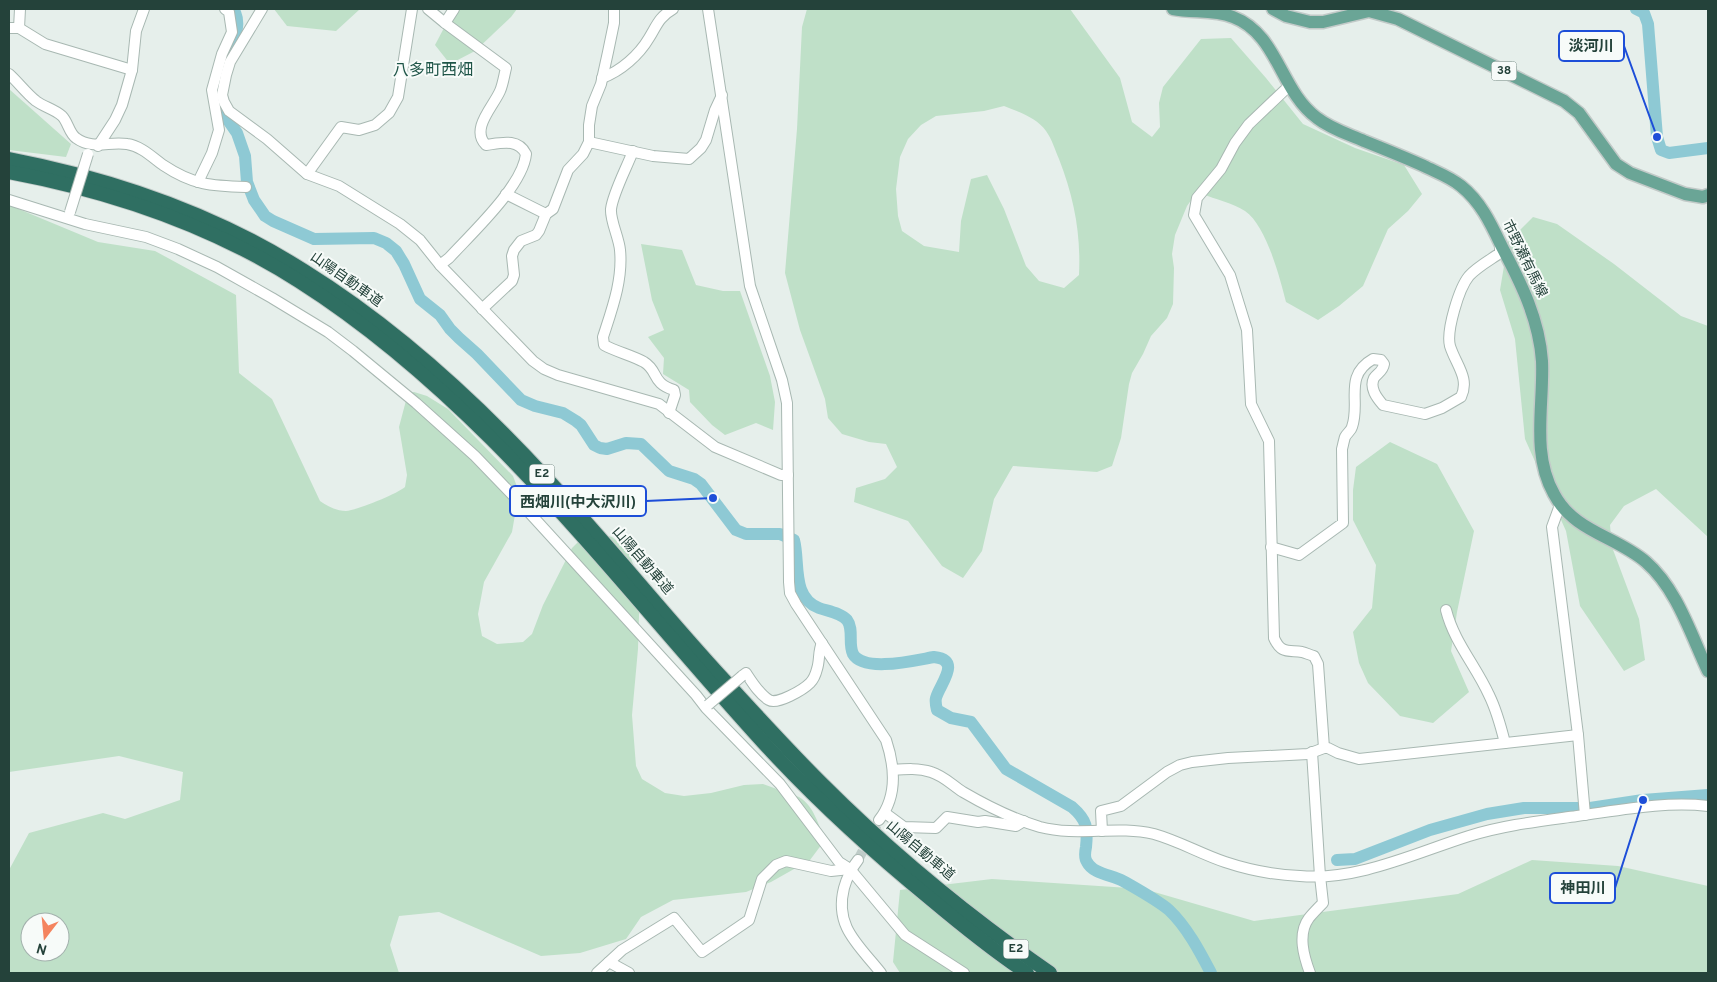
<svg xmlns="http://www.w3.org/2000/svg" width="1717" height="982" font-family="Overpass,'Noto Sans JP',sans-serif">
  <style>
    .green { fill: #bfe0c8; fill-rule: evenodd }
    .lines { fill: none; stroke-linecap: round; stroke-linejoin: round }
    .river { stroke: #8ec9d4; stroke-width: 12 }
    .minor-tunnel { stroke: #bfccc8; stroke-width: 10; stroke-dasharray: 10 5; stroke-linecap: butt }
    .minor-casing { stroke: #a8b8b2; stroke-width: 12 }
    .major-casing { stroke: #c2cac8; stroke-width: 15 }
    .highway-casing { stroke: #c2cac8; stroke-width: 16 }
    .minor { stroke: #fff; stroke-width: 10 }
    .major { stroke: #6aa596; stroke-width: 12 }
    .highway { stroke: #2f6f62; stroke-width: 14 }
    .minor-bridge-casing { stroke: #a8b8b2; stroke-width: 12; stroke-linecap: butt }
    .minor-bridge { stroke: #fff; stroke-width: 10 }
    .labels { text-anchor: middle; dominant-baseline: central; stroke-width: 4; stroke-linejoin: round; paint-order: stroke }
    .shield { fill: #f7fbf9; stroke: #637a73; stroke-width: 1 }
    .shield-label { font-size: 12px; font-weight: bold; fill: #24423a }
    .street-label { font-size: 14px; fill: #24423a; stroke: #f7fbf9 }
    .quarter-label { font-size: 16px; fill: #1f5548; stroke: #f7fbf9 }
    .leader { fill: none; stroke: #1d4ed8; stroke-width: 2 }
    .callout-dot { fill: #1d4ed8; stroke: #f7fbf9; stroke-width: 2 }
    .callout { fill: #f7fbf9; stroke: #1d4ed8; stroke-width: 2 }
    .callout-label { font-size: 15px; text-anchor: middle; font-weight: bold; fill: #24423a }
  </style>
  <rect width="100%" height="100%" fill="#e6efeb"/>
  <g class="green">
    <polygon points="274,9 360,9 336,31 287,26"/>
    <polygon points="454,9 517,9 511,17 475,51 450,64 435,45"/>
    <path d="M807,9H1070L1120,78L1132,122L1152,137L1160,127L1159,103L1163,87L1201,39L1231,38L1266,78L1303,124L1355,148L1404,165L1422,194L1408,211L1388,229L1363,286L1339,306L1318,320L1286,302C1280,278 1266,225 1245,211C1233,203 1215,199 1202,194L1194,196L1187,206L1175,235L1172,254L1174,268L1173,304L1167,318L1151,336L1143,354L1132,373L1129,384L1121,438L1112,466L1097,472L1013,466L994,499L982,551L963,578L942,566L908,521L854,502L856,488L885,479L897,467L886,444L869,442L842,434L828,418L825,399L800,330L785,273L797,129L802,27ZM1004,106C1019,112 1037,118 1046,131C1052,139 1055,150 1059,159C1074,198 1081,233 1079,275L1064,288L1039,281L1026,266L1004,209L987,175L971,179L961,221L959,252L924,246L902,231L898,216L896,189L900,157L908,139L921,125L936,116L984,111Z"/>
    <polygon points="9,89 71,144 66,157 9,150"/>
    <path d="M9,205L98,242L155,251L236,295L239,373L272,399L320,501C327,506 337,511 346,511C357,510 397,494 405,487L407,475L399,427L408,393L414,392L427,396L448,409L513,476L519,492L512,532L484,582L478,614L482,636L497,644L523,642L532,634L543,605L572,548L585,535L601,534L612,537L628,551L640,581L638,649L632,715L636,766L642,779L665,793L684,796L711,793L744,785L763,784L799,797C814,806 818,824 825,840L810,860L771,882L746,892L673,900L641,917L626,939L580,953L541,956L439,912L399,916L390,945L399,973H9V870L29,833L103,813L125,819L180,800L183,772L119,756L9,772ZM30,922H60V952H30Z"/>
    <polygon points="1533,217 1557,224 1614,264 1681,316 1708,326 1708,537 1656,489 1624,506 1610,525 1612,547 1639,619 1645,660 1624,671 1580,606 1566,531 1525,439 1515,339 1500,290 1508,242"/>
    <polygon points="641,244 682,250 696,285 723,291 740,291 770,376 775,402 773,430 756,423 725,435 712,425 690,402 689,390 663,374 664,358 648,337 664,330 652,300"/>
    <polygon points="1390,442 1437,464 1474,531 1457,612 1451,651 1469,692 1433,723 1400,716 1368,683 1359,663 1353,632 1372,608 1376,565 1353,520 1353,490 1356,467"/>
    <polygon points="1532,860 1618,866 1708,886 1708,973 900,973 893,962 900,890 992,879 1144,889 1254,921 1458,894"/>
  </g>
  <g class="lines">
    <g class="river">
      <polyline points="1636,9 1644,13 1648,24 1657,137 1661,150 1669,153 1708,148"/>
      <path d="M222,75C226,55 246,27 233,9"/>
      <path d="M219,95V107L237,133L245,156L247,182L254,200L265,216L273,221L314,239L374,238L386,243L396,251L404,264L420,299L440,315L450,329L459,338L477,354L521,400L535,406L563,413L576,421L581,425L594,445L600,448L607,449L626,443L641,444L669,471L694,479L701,484L736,530L746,534H780L794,540C800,562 791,597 819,608C827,611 841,613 847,620C854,629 848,644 853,654C864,673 916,660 934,657C963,660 939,685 936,698C935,702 936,706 937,710L951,718L971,722L1006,769L1072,807C1087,820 1088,828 1086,847C1085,852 1084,858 1087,862C1093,874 1112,875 1123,881C1137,889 1157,900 1169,910C1187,927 1200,952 1211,973"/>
      <polyline points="1590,808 1643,800 1708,795"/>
      <polyline points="1337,860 1355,859 1430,830 1487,814 1524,808 1580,808"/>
    </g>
    <polyline class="minor-tunnel" points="858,860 879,820"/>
    <defs>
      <g id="minor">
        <polyline points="262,9 230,62 226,75 222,95 224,102 229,111 267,139 307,174 339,186 400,224 420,240 440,265 533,361 544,369 558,375 659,404 715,447 781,475 788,475"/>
        <path d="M428,9L445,23L506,68C504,76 503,84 500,91C493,107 470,129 486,145C501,143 518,138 526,154C523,186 471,234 449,258L440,265"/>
        <path d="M708,9L750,286L782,380L787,403L789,582L790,593L796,604L886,740C895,767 898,796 879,820"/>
        <polyline points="445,23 454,9"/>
        <polyline points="9,28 19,28 45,44 132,70"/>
        <polyline points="19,28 20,9"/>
        <path d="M9,74C18,82 26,93 36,101C44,107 54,109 62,116C68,122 69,133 76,138C92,150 110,141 127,144C141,146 152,157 163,165C193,185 211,186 246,187"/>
        <path d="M602,78C621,71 639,55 649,38C657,25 659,17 673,9"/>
        <path d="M1289,86L1249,124L1235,143L1221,169L1197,198L1194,215L1230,275L1247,330L1251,404L1269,441L1274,638C1281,654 1288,650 1302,652C1306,653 1310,655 1314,656L1318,664L1324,748"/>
        <polyline points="589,142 653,156 689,159 701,148 706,140 715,110 722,95"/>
        <polyline points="98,146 115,120 122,105 132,70 136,31 144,9"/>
        <path d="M633,151C627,167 613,193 611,209C610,220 619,238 620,250C623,280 612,309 603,337L604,345C617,352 631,355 644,362C659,371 651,383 674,390L675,395L669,413"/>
        <polyline points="307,174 341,127 359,130 375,125 389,113 398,97 412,9"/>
        <polyline points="198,182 212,153 219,130 212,90 222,54 232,32 229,12 225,9"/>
        <polyline points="506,194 546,214"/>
        <polyline points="9,200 85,224 146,237 178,249 217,267 272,298 328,332 353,351 416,403 475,456 525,508 696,695 706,708 780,784 839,862 850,869 905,935 964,973"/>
        <polyline points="482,309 512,281 514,275 512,256 514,250 521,241 536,235 539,231 546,214 553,209 568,170 583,154 589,142 589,125 592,106 601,84 608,52 614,23 614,9"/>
        <polyline points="1560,505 1552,527 1578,735 1585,815"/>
        <path d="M1271,547L1299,555L1343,523L1342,449C1343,445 1344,440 1345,437C1347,433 1351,431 1352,427C1361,402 1343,376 1373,359L1381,360L1384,364C1383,371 1378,373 1374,378C1369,388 1377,398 1383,405L1425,414L1442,408L1461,397C1470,378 1456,365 1450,346C1446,331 1459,288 1469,276C1477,267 1490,260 1500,253V243"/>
        <path d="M1446,610C1454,642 1476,666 1489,695C1497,711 1501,727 1505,743"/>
        <path d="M742,676L746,673C752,682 759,694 769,700C777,705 803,690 810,683C813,680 816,673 817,669C820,660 818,651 822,643"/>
        <path d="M893,770C906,769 919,768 931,772C944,776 952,785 963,792C987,806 1013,819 1040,827C1078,837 1116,825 1154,834C1179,841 1201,854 1225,862C1249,870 1276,875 1300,876C1358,881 1415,853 1469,836C1504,825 1541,821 1577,816C1621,810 1665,801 1708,806"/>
        <polyline points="885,813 904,827 936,828 947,817 978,822 985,821 1016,826 1024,821"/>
        <polyline points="1102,831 1101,811 1121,806 1167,772 1180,765 1192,762 1228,758 1308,754 1324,748 1328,748 1338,753 1359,759 1578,735"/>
        <path d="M858,860C851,869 847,877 844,888C834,927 859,945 881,973"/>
        <polyline points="609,962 629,973"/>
        <polyline points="597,973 622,950 674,918 702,952 749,920 762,879 776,865 786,861 831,871 850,869"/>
        <path d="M1310,973C1304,957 1297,934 1309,918C1313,913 1318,908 1323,903L1320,876L1312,752"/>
      </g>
      <g id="major">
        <path d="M1173,9C1193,13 1214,9 1233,17C1278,34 1280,91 1317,118C1331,129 1348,134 1364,141C1384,149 1404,157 1424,166C1436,172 1450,177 1461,186C1481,202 1491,224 1502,247C1521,283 1539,319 1542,361C1544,405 1531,453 1554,494C1574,532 1616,536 1646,562C1677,589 1691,635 1708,671"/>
        <polyline points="1273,9 1286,16 1310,22 1323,22 1369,11 1398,19 1564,101 1579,113 1616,164 1630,173 1685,194 1703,197 1708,195"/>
      </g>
      <g id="highway">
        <path d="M9,159C112,179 215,214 304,271C394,327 473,399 545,477C607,543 663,614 724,680C756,715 788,750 821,783C891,853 969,917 1050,973"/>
        <path d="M9,172C110,191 211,225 299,281C485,399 616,581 763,742C815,799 872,851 932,900C963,926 994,951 1027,973"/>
      </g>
    </defs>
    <use href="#minor" class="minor-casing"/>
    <use href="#major" class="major-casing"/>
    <use href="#highway" class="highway-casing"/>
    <use href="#minor" class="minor"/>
    <use href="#major" class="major"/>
    <use href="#highway" class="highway"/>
    <defs>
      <g id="minor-bridge">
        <polyline points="70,212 88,154"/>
        <polyline points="708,705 742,676"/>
      </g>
    </defs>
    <use href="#minor-bridge" class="minor-bridge-casing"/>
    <use href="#minor-bridge" class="minor-bridge"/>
  </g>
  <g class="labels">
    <g class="shield">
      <rect x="1491.5" y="61.5" width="25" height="19" rx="4"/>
      <rect x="529.5" y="464.5" width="25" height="19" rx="4"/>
      <rect x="1003.5" y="939.5" width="25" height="19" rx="4"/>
    </g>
    <g class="shield-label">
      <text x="1504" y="71">38</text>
      <text x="542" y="474">E2</text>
      <text x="1016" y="949">E2</text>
    </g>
    <g class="street-label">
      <text transform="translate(1524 259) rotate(64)">市野瀬有馬線</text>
      <text transform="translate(346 280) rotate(35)">山陽自動車道</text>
      <text transform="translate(642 561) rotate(49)">山陽自動車道</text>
      <text transform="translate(920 851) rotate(40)">山陽自動車道</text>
    </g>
    <g class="quarter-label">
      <text x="433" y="71">八多町西畑</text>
    </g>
  </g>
  <path class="leader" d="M1657 137L1624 46M713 498L646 501M1643 800L1615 888"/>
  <g class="callout-dot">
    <circle cx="1657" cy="137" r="5"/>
    <circle cx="713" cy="498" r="5"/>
    <circle cx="1643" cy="800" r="5"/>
  </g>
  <g class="callout">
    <rect x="1559" y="31" width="65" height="30" rx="5"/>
    <rect x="510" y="486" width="136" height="30" rx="5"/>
    <rect x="1550" y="873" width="65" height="30" rx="5"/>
  </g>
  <g class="callout-label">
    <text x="1591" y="51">淡河川</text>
    <text x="578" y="507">西畑川(中大沢川)</text>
    <text x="1583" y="893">神田川</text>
  </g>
  <rect width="1717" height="982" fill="none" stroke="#24423a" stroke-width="20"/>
  <g transform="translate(45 937) rotate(196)"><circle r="24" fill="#f7fbf9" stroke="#a3b1ad"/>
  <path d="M0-4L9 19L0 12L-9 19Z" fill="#f4845f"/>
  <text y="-8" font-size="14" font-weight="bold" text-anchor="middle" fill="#24423a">N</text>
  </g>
</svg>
